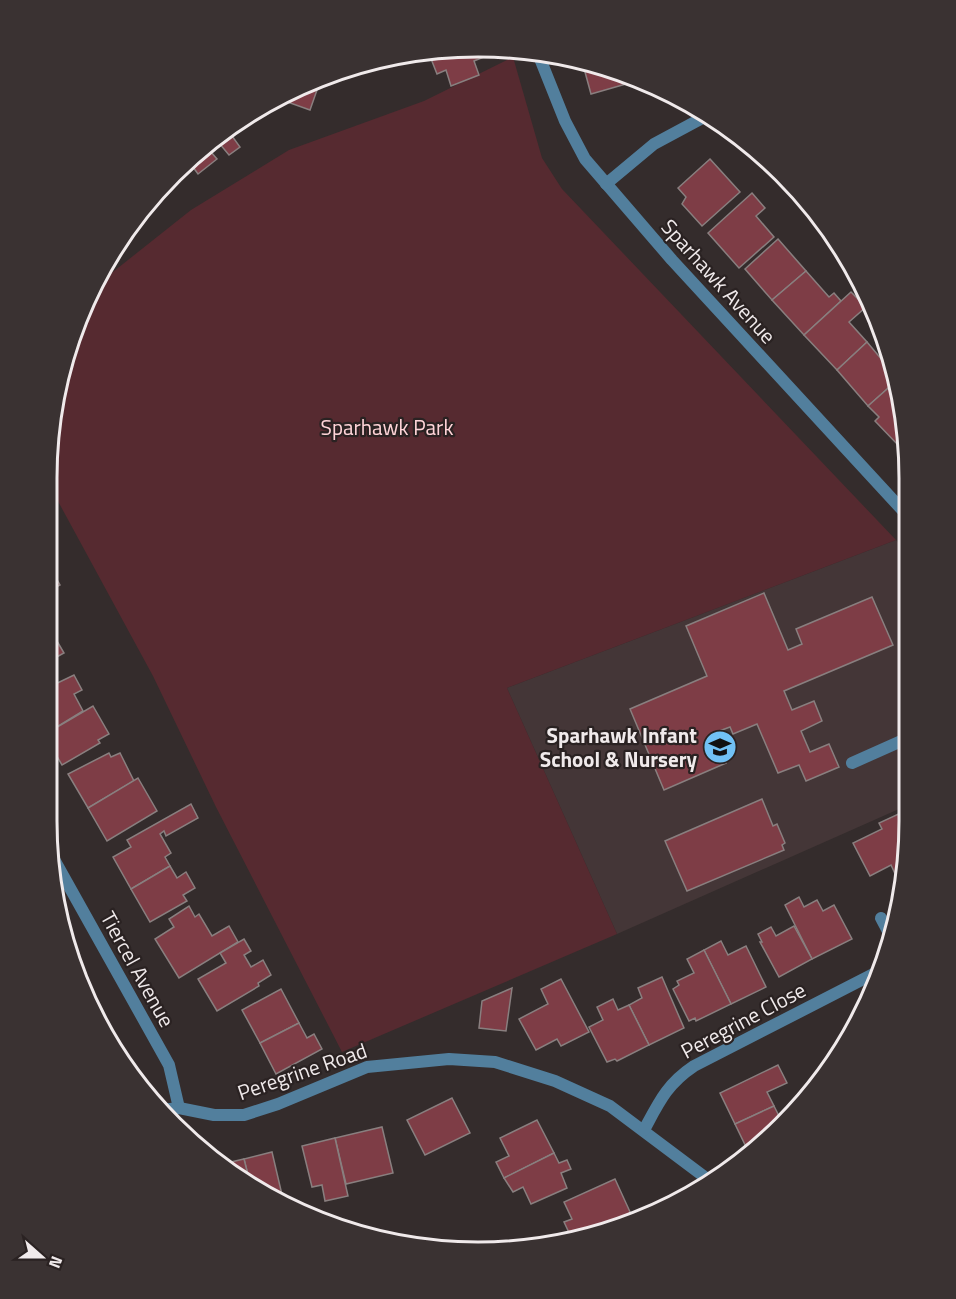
<svg xmlns="http://www.w3.org/2000/svg" width="956" height="1299" font-family="'Titillium Web',sans-serif">
  <style>
    .built { fill: #443637 }
    .green { fill: #562a30 }
    .building { fill: #7e3d46; stroke: #897f7f; stroke-width: 1.5 }
    .lines { fill: none; stroke-linecap: round; stroke-linejoin: round }
    .lane { stroke: #527f9d; stroke-width: 12 }
    .street { stroke: #527f9d; stroke-width: 12 }
    .labels { text-anchor: middle; dominant-baseline: central; stroke-width: 4.5; stroke-linejoin: round; paint-order: stroke }
    .street-label { font-size: 21px; fill: #f0eaeb; stroke: #2a2222 }
    .park-label { font-size: 21px; fill: #ffd4d8; stroke: #2a2222 }
    .poi-label { font-size: 21px; font-weight: bold; fill: #f0eaeb; stroke: #2a2222; text-anchor: end }
    .rim { fill: none; stroke: #f0eaeb; stroke-width: 3 }
  </style>
  <rect width="100%" height="100%" fill="#342c2c"/>
  <polygon class="built" points="896,540 907,552 908,805 617,934 507,688"/>
  <polygon class="green" points="513,57 542,158 562,189 896,540 507,688 617,934 342,1052 216,807 153,676 47,481 61,367 99,283 191,210 289,150 424,101"/>
  <g class="building">
    <polygon points="449,47 483,49 486,56 474,61 479,75 451,86 446,70 437,74 428,51"/>
    <polygon points="582,61 623,72 626,84 591,94"/>
    <polygon points="303,85 317,90 310,110 276,98"/>
    <polygon points="256,110 260,115 232,136 240,147 229,155 214,137"/>
    <polygon points="214,137 220,144 211,152 217,159 198,174 190,163"/>
    <polygon points="710,159 740,192 702,226 682,204 686,197 678,188"/>
    <polygon points="752,193 765,208 756,216 774,237 739,268 708,233"/>
    <polygon points="778,239 806,271 772,300 745,269"/>
    <polygon points="806,271 829,297 834,293 841,301 804,335 772,300"/>
    <polygon points="851,292 866,307 849,322 867,342 837,370 804,335"/>
    <polygon points="867,342 893,373 895,382 868,406 837,370"/>
    <polygon points="895,382 906,421 906,437 898,445 875,421 879,417 868,406"/>
    <polygon points="906,437 906,454 898,445"/>
    <polygon points="55,576 60,585 47,592 54,606 47,610 47,580"/>
    <polygon points="764,593 788,650 802,644 796,629 872,597 893,645 784,691 792,710 814,701 822,721 801,731 810,752 829,744 839,767 806,781 799,765 778,773 757,724 733,734 730,727 714,733 726,763 664,790 630,709 707,676 686,626"/>
    <polygon points="54,636 64,653 53,659 57,663 47,669 47,640"/>
    <polygon points="74,675 82,690 74,694 83,711 47,733 47,688"/>
    <polygon points="93,706 109,734 98,740 100,743 62,765 47,739 47,733"/>
    <polygon points="109,753 111,757 120,753 134,781 88,808 68,774"/>
    <polygon points="138,778 157,811 107,841 88,808"/>
    <polygon points="762,799 773,826 777,824 785,843 782,845 784,850 687,891 665,841"/>
    <polygon points="191,804 198,818 166,836 164,831 160,834 171,853 165,857 170,866 131,889 113,857 131,847 127,840"/>
    <polygon points="905,811 908,818 909,850 903,878 898,880 891,865 870,876 853,843 882,829 879,823"/>
    <polygon points="170,866 177,878 186,872 195,888 183,895 187,901 150,922 131,889"/>
    <polygon points="799,897 804,907 817,900 823,911 834,905 852,939 812,959 785,905"/>
    <polygon points="189,906 195,917 199,914 212,936 229,926 238,942 179,978 155,939 174,927 169,919"/>
    <polygon points="794,926 812,959 779,977 760,942 762,942 758,934 771,927 776,936"/>
    <polygon points="244,939 251,951 244,955 251,967 263,960 271,975 258,983 259,986 217,1011 198,979 226,963 220,953"/>
    <polygon points="721,941 728,955 746,946 766,987 731,1004 704,950"/>
    <polygon points="704,950 731,1004 696,1021 695,1018 689,1021 673,989 679,985 677,981 694,973 687,959"/>
    <polygon points="662,977 684,1028 649,1045 629,1005 642,998 638,988"/>
    <polygon points="561,979 589,1032 561,1046 557,1039 536,1050 519,1019 548,1004 541,989"/>
    <polygon points="512,988 506,1031 479,1028 482,1001"/>
    <polygon points="281,989 299,1023 260,1043 242,1010"/>
    <polygon points="613,999 618,1010 629,1005 649,1045 617,1061 615,1059 607,1062 589,1027 603,1020 597,1007"/>
    <polygon points="299,1023 307,1038 314,1034 322,1049 276,1074 260,1043"/>
    <polygon points="854,1032 852,1036 841,1052 839,1047 844,1044 841,1039"/>
    <polygon points="778,1065 787,1083 767,1092 774,1106 735,1124 720,1093"/>
    <polygon points="452,1098 470,1133 425,1155 407,1120"/>
    <polygon points="774,1106 783,1124 750,1155 735,1124"/>
    <polygon points="537,1120 554,1153 504,1178 496,1162 509,1156 500,1138"/>
    <polygon points="382,1127 393,1173 346,1184 335,1138"/>
    <polygon points="335,1138 348,1196 325,1201 322,1185 312,1187 302,1146"/>
    <polygon points="272,1152 283,1199 276,1201 250,1183 244,1159"/>
    <polygon points="554,1153 559,1163 567,1160 571,1169 561,1173 567,1188 531,1204 523,1187 513,1192 504,1178"/>
    <polygon points="244,1159 250,1183 222,1164"/>
    <polygon points="615,1179 631,1214 572,1239 564,1222 572,1219 564,1202"/>
  </g>
  <g class="lines">
    <polyline class="lane" points="852,763 908,738"/>
    <g class="street">
      <polyline points="537,51 565,121 585,159 672,260 906,514"/>
      <polyline points="606,184 654,144 708,115"/>
      <polyline points="51,854 169,1065 179,1108"/>
      <polyline points="881,918 891,937"/>
      <polyline points="162,1110 179,1108 214,1115 244,1115 278,1104 367,1067 449,1059 495,1062 555,1081 610,1106 710,1181"/>
      <path d="M644,1130C659,1102 667,1084 694,1066L883,969"/>
    </g>
  </g>
  <defs>
    <symbol id="school-disc" viewBox="-11 -11 22 22"><circle r="9.5" fill="#71c1f5" stroke="#2a2222"/><path d="M0-5L7-2L0 1L-7-2ZM-4 1L0 2.5L4 1V4Q0 6-4 4Z" fill="#111"/></symbol>
  </defs>
  <g fill-rule="evenodd">
    <use href="#school-disc" x="701" y="728" width="38" height="38"/>
  </g>
  <g class="labels">
    <g class="street-label">
      <text transform="translate(719 281) rotate(48)">Sparhawk Avenue</text>
      <text transform="translate(138 969) rotate(61)">Tiercel Avenue</text>
      <text transform="translate(743 1020) rotate(-28)">Peregrine Close</text>
      <text transform="translate(302 1071) rotate(-19)">Peregrine Road</text>
    </g>
    <g class="park-label">
      <text x="387" y="427">Sparhawk Park</text>
    </g>
    <g class="poi-label">
      <text x="697" y="735">Sparhawk Infant<tspan x="697" dy="24">School &amp; Nursery</tspan></text>
    </g>
  </g>
  <path d="M0 0H956V1299H0ZM478 57H478A421 421 0 0 1 899 478V821A421 421 0 0 1 478 1242H478A421 421 0 0 1 57 821V478A421 421 0 0 1 478 57Z" fill="#3a3232" fill-rule="evenodd"/>
  <path class="rim" d="M478 57H478A421 421 0 0 1 899 478V821A421 421 0 0 1 478 1242H478A421 421 0 0 1 57 821V478A421 421 0 0 1 478 57Z"/>
  <g transform="translate(42 1257) rotate(111)" stroke="#2a2222" stroke-width="4.5" paint-order="stroke">
  <path d="M0-4.5L10 22L0 15L-10 22Z" fill="#f0eaeb"/>
  <text y="-9" font-size="16" font-weight="bold" text-anchor="middle" fill="#f0eaeb">N</text>
  </g>
</svg>
